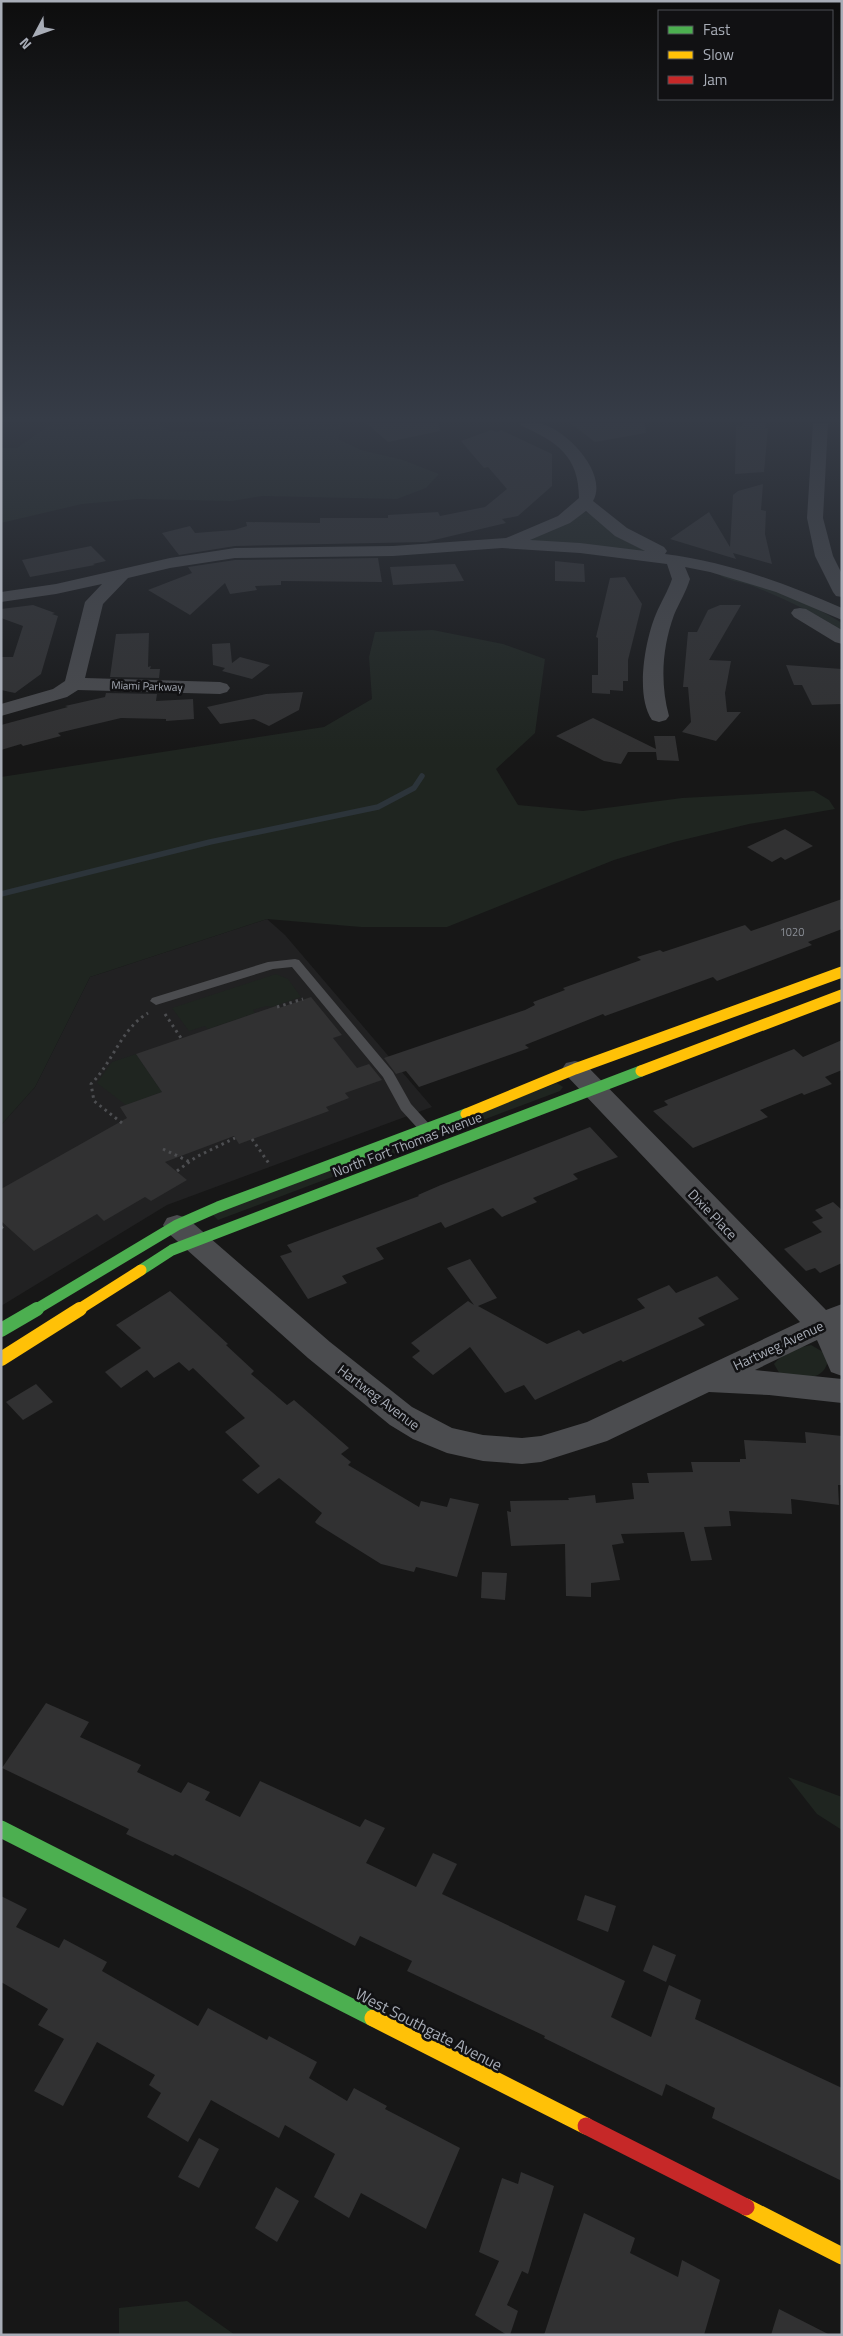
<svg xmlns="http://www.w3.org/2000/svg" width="843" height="2336" font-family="'Titillium Web',sans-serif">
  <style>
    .built { fill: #212122 }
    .green { fill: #1f2520 }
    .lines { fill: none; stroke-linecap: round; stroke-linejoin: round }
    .stream { stroke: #2c343a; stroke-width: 5.5 }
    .building { fill: #313132 }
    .path { stroke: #4d4e51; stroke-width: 3; stroke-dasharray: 2.5 4; stroke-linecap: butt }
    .lane { fill: #4b4c4f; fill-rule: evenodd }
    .street { fill: #4b4c4f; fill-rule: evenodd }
    .fast-far2 { stroke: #4caf50; stroke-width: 11 }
    .fast-far1 { stroke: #4caf50; stroke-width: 14 }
    .fast { stroke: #4caf50; stroke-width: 17 }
    .slow-far2 { stroke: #ffc107; stroke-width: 11 }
    .slow-far1 { stroke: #ffc107; stroke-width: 14 }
    .slow { stroke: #ffc107; stroke-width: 17 }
    .jam { stroke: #c62828; stroke-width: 17 }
    .labels { text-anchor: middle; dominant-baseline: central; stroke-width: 5; stroke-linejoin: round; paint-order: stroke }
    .far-street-label { font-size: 11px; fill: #a8adb7; stroke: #111113 }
    .number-label { font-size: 11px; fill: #8a8e96 }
    .street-label { font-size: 14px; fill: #a8adb7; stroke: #111113 }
    .near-street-label { font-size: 16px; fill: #a8adb7; stroke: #111113 }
  </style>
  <rect width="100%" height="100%" fill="#171717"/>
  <polygon class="built" points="267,919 285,935 432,1107 167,1205 1,1306 1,1125 35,1087 90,977"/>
  <g class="green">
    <polygon points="52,423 159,423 172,432 223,431 237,423 343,423 338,439 361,450 403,460 439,474 426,488 397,499 262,496 232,501 138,499 82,504 1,523 1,448 17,448"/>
    <polygon points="585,512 591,513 621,538 647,552 536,543 526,539"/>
    <path d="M718,573C764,586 801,598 842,623V630C812,612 783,598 750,585C741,582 723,580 718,573Z"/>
    <polygon points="433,630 503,644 545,659 535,733 496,769 518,805 583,811 682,798 814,791 829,800 835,809 749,824 674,842 614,860 447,927 361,927 267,919 90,977 35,1087 1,1125 1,777 324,727 372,699 369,657 375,632"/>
    <polygon points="276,974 288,979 301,997 272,1007 266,1006 253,1010 255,1013 208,1029 205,1026 189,1031 172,1008"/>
    <polygon points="136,1054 162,1092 126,1105 97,1083 112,1062"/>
    <polygon points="557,1083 563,1087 560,1091 218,1220 211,1213"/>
    <path d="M811,1345L823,1352L828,1359C825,1383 799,1378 781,1376L774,1364C784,1352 796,1348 811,1345Z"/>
    <polygon points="788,1777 842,1797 842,1830 817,1814"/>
    <polygon points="187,2301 235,2335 119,2335 119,2308"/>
  </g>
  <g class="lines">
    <polyline class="stream" points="1,894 210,842 378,807 414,788 422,776"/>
  </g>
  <g class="building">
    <polygon points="366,423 439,423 440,431 388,442"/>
    <polygon points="570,423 645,423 646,433 595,442"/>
    <polygon points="742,423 766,423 765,428 768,428 764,472 735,474 736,425 742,426"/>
    <polygon points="491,430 497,432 501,430 552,454 552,486 518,516 502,519 506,523 426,542 235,546 179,555 162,533 190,526 195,533 234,530 247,526 246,522 320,523 320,518 388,518 388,515 438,512 440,516 485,507 507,489 488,467 484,468 461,441"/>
    <polygon points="763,484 761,510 766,511 765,534 772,564 733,553 736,559 670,539 709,512 730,547 733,495 738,491"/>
    <polygon points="91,546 106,561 93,564 95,565 30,577 22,560"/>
    <polygon points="378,558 382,582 281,581 281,585 255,586 257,590 230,594 225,583 190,615 148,590 192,573 188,567 235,560"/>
    <polygon points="555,561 584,564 585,582 555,581"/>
    <polygon points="455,564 464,581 393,585 390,567"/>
    <polygon points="625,577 642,604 628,660 628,681 623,681 623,691 610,690 610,694 592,693 592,675 598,675 598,638 596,637 610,578"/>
    <polygon points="33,605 55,613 52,614 58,616 41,674 15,693 1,690 1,657 13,657 23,626 1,618 1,609"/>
    <polygon points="720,605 741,605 709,660 731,661 725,693 727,712 741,712 716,741 682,732 691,722 688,687 683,687 688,632 697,632 708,610"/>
    <polygon points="149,633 148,667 151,666 150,669 160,669 159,678 110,677 116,634"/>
    <polygon points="230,643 232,663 240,657 270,665 252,679 222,671 225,668 213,665 212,644"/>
    <polygon points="786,665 842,669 842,704 812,705 802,685 794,685"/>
    <polygon points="303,692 299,710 269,726 254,719 220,724 207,707 266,694"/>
    <polygon points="106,693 157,694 156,701 193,699 194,719 166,721 166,719 121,718 58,733 61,736 23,746 21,744 1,750 1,725 68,707 65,706 105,697"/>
    <polygon points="593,718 656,749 654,736 675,736 679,761 657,760 656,752 628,752 621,764 604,761 556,736"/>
    <polygon points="785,829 813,846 785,860 781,857 772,862 747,847"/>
    <polygon points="842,899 842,929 808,942 812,945 717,981 713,977 605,1016 603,1014 525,1045 529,1048 419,1087 406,1071 396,1074 384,1058 525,1010 535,1005 533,1002 565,990 563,988 641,960 637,957 660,950 663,952 745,925 751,931"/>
    <polygon points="311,997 342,1035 333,1038 357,1068 369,1064 382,1080 345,1093 349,1098 326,1107 329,1111 239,1144 234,1136 165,1162 187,1180 151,1201 145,1197 104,1221 97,1214 34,1251 1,1221 1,1189 127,1118 120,1107 162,1092 136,1054 276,1006 279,1008"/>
    <polygon points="842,1040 842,1070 825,1077 832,1084 804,1095 802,1093 760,1110 768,1117 693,1148 653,1111 668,1105 664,1101 794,1049 803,1057"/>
    <polygon points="590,1127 618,1157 573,1174 578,1179 533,1198 537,1202 502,1217 493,1208 445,1228 441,1222 376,1248 384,1259 342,1276 347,1283 308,1299 280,1256 292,1252 287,1245 419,1196 418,1195 441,1185"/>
    <polygon points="833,1202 842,1210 842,1263 820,1273 815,1268 806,1271 784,1249 822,1232 812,1222 823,1218 815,1210"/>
    <polygon points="470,1259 497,1298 478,1306 547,1344 579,1330 583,1334 645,1308 637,1299 669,1285 676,1293 717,1276 739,1299 698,1318 705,1325 623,1362 621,1360 535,1400 524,1385 505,1393 470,1347 433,1375 412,1357 420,1351 411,1343 468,1301 474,1305 447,1268"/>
    <polygon points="170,1291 228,1344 226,1345 254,1371 251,1374 287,1405 294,1400 349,1448 341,1454 351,1462 348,1465 419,1507 421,1501 447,1507 450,1498 479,1504 457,1577 416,1567 414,1572 381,1564 317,1524 315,1522 322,1513 279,1478 258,1494 242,1480 260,1466 225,1432 245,1418 193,1368 189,1371 179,1362 154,1378 147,1370 121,1388 105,1372 141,1348 116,1325"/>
    <polygon points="36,1384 53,1402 23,1420 6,1402"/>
    <polygon points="805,1432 842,1436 842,1485 838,1485 839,1505 791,1499 792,1514 729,1511 731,1526 704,1527 712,1560 691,1561 684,1532 621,1534 624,1543 612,1545 620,1580 591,1583 591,1597 566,1596 565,1544 511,1546 507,1511 511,1512 510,1501 569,1500 568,1498 595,1495 596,1503 634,1499 632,1483 649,1483 647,1473 693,1472 691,1462 740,1462 740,1459 746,1459 744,1440 806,1443"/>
    <polygon points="482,1572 507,1573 505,1600 481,1598"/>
    <polygon points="46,1703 89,1722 80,1737 141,1765 137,1772 181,1793 188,1782 210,1792 205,1800 240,1817 260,1781 360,1827 365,1819 385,1828 366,1863 416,1887 433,1853 457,1864 442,1894 625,1981 611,2017 651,2037 669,1985 701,2000 695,2019 842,2088 842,2181 712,2118 715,2108 666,2084 662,2096 544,2038 545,2036 407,1971 412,1961 360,1936 355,1946 240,1886 175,1854 173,1856 126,1834 129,1829 2,1768"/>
    <polygon points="585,1895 616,1906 608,1932 577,1920"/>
    <polygon points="1,1896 27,1909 16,1927 59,1948 64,1939 107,1962 102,1971 198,2026 208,2008 267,2040 269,2036 317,2062 309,2078 347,2101 354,2088 387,2106 385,2109 460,2148 426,2229 361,2193 349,2218 314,2197 335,2154 285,2125 279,2138 211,2100 188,2142 147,2117 161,2093 149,2085 155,2075 97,2042 63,2106 34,2091 64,2039 38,2025 48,2009 1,1982"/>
    <polygon points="653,1945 676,1955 666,1982 643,1971"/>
    <polygon points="199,2138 219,2149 199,2188 178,2177"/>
    <polygon points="521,2172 554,2186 528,2274 522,2271 507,2305 518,2311 510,2335 507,2335 475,2315 499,2261 479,2252 502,2178 518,2184"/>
    <polygon points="276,2187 299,2201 277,2242 255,2228"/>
    <polygon points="584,2213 635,2238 630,2253 678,2277 682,2260 720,2280 704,2335 544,2335"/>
    <polygon points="779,2309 830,2335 771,2335"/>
  </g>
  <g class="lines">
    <g class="path">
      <polyline points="277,1007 303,999"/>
      <polyline points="165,1014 181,1038"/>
      <path d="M122,1123L94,1101L91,1084C113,1062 121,1029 148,1013"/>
      <polyline points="252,1139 270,1165"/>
      <polyline points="163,1149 190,1162"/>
      <polyline points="177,1171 196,1157 235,1138"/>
      <polyline points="1,1228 5,1225"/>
    </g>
    <polygon class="lane" points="295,959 299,960 393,1072 411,1104 431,1126 433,1129 431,1132 421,1132 401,1110 383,1077 292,967 273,969 156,1005 150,1001 152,998 268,962"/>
    <g class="street">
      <path d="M520,423C526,423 533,422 539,423C565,428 609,473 593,501L627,528L664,547L667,551L665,554C727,562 785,583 842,608V620L776,592L710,572L685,567L690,579C686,592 679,603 674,615C662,648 660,683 669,716L666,720L659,722L652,720C635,696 645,640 656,614C661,602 668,591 672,579L667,564L580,553L502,548L393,556L235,558L170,568L128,578L103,604L85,678L220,682L227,684L230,688L227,692L220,694L78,690L67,697L1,716V704L53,689L65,681L85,602L102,584L56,594L1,602V592L56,584L170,558L235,548L393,546L506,538L558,516L579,498C579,456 557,442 522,426ZM586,511L615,536L645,551L580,543L530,540L570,523Z"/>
      <polygon points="813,423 828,423 823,518 833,556 842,574 842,597 836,596 833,592 815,556 807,518"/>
      <polygon points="800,608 806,609 842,630 842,644 835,642 794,617 791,613 794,609"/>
      <polygon points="575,1061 584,1063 826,1310 842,1304 842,1376 831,1372 817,1340 755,1370 842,1379 842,1403 769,1395 709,1392 607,1441 541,1462 522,1464 483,1461 447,1453 413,1439 390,1425 308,1358 167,1232 163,1225 167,1218 177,1215 187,1218 330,1342 412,1407 452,1428 483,1435 522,1438 541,1436 587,1422 800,1322 566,1075 562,1069 566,1063"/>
    </g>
    <g class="fast-far2">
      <polyline points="141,1270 172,1250 641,1071"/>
      <polyline points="35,1310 177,1225 218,1207 466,1114"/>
    </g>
    <polyline class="fast-far1" points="1,1330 37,1309"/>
    <polyline class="fast" points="1,1829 373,2018"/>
    <g class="slow-far2">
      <polyline points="641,1071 842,995"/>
      <polyline points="466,1114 575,1069 842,972"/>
      <polyline points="78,1310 141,1270"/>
    </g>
    <polyline class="slow-far1" points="1,1359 80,1309"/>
    <g class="slow">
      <polyline points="373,2018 586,2126"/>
      <polyline points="746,2207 842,2256"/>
    </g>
    <polyline class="jam" points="586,2126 746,2207"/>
  </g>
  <linearGradient id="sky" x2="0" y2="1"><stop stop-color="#0d0d0d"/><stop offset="0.56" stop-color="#363c47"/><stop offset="1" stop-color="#363c47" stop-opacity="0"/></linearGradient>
  <rect width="843" height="750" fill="url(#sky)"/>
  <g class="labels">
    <g class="far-street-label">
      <text transform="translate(147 686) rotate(2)">Miami Parkway</text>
    </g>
    <g class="number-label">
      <text x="792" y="932">1020</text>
    </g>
    <g class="street-label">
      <text transform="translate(407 1144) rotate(-21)">North Fort Thomas Avenue</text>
      <text transform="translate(713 1214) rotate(46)">Dixie Place</text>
      <text transform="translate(778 1345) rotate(-25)">Hartweg Avenue</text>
      <text transform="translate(379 1397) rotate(37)">Hartweg Avenue</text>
    </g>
    <g class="near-street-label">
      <text transform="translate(429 2029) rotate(27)">West Southgate Avenue</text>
    </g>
  </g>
  <rect width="843" height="2336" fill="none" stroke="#a8adb7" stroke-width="5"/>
  <rect x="658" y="10" width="175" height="90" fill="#111113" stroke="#4d4f55"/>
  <rect x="668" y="26" width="25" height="8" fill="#4caf50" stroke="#4d4f55"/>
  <text x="703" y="35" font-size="15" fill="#a8adb7">Fast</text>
  <rect x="668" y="51" width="25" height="8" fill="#ffc107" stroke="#4d4f55"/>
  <text x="703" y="60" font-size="15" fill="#a8adb7">Slow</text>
  <rect x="668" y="76" width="25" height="8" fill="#c62828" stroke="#4d4f55"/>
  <text x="703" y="85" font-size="15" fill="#a8adb7">Jam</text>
  <g transform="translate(35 35) rotate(229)" stroke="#111113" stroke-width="4" paint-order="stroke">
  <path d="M0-4L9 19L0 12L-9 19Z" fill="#a8adb7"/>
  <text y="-8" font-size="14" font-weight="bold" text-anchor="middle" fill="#a8adb7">N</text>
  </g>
</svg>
